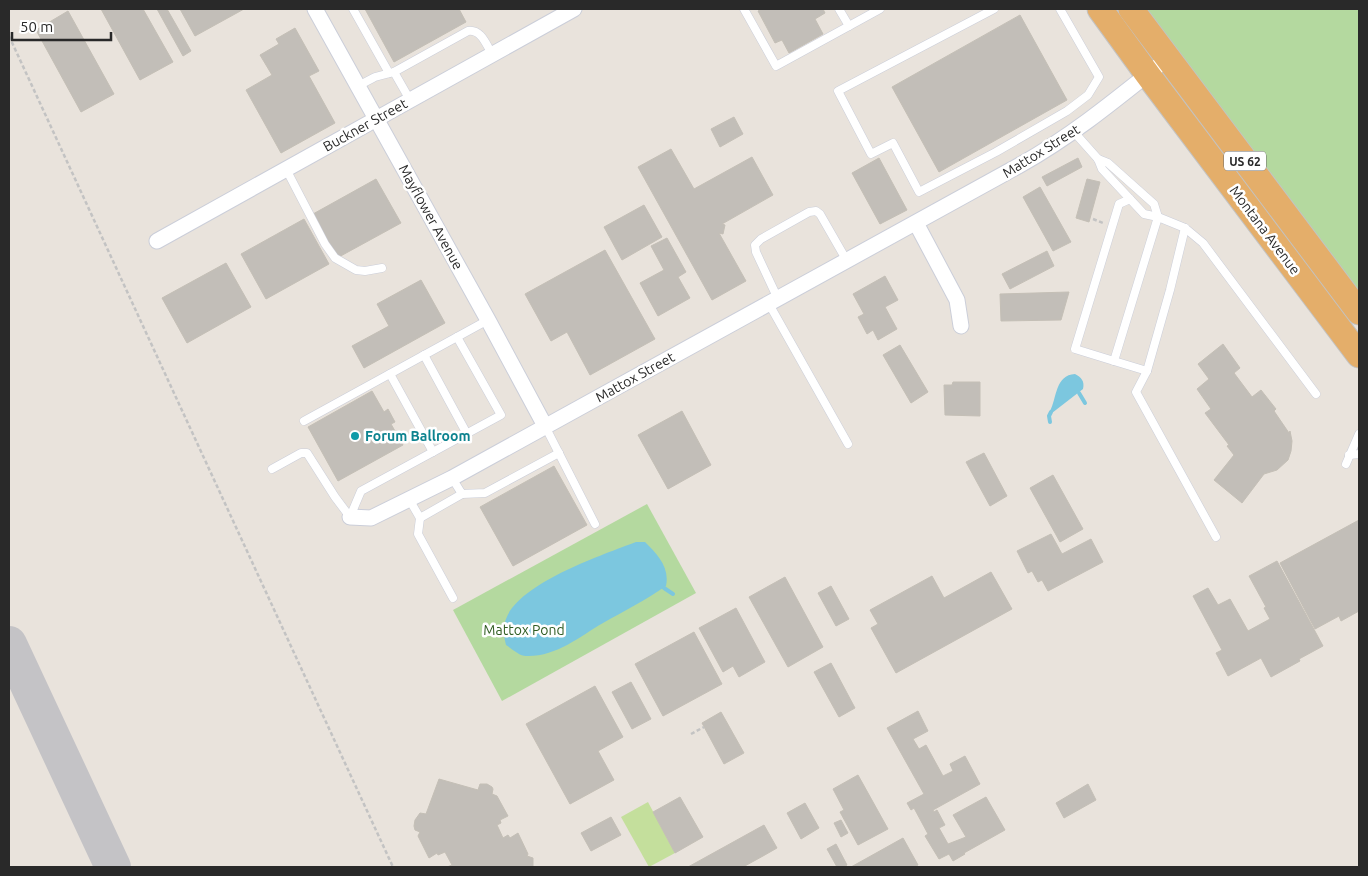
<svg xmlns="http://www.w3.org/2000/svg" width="1368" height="876" font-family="Ubuntu,sans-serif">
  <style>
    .green { fill: #b4d99f }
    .pitch { fill: #c4df9c }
    .water { fill: #7cc7df }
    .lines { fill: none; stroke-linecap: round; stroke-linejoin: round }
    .stream { stroke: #7cc7df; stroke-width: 4 }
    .taxiway { stroke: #c4c3c6; stroke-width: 36 }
    .building { fill: #c2beb8; stroke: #c4bfb6 }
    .service-casing { stroke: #cbced9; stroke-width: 9 }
    .minor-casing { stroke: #cbced9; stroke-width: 17 }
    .trunk-casing { stroke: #c3c3c3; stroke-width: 27 }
    .path { stroke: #c3c3c3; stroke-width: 2.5; stroke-dasharray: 4 2.5; stroke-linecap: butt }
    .service { stroke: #fff; stroke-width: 8 }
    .minor { stroke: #fff; stroke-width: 15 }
    .trunk { stroke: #e4ae6a; stroke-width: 25 }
    .culture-dot { fill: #0f9aa8; stroke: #fff; stroke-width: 2 }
    .labels { text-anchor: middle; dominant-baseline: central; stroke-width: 5; stroke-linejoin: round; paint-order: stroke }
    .shield { fill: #fff; stroke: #696969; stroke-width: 1 }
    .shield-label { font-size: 12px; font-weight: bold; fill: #292929 }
    .street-label { font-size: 14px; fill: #292929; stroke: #fff }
    .culture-label { font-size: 14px; font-weight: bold; fill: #0d838f; stroke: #fff; text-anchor: start }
    .park-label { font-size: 14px; fill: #305c22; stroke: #fff }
  </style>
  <rect width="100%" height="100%" fill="#e9e3dc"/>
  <g class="green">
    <polygon points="1142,9 1359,9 1359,298"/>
    <polygon points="647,504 696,593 502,701 453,610"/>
  </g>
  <polygon class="pitch" points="648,802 675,853 649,867 621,817"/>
  <g class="water">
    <path d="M1075,374C1081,377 1085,381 1083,389L1052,413L1050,411C1057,398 1055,375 1075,374Z"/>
    <path d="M636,542H645C657,554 670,567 666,586C646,600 624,611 603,623C579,637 556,657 526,656C520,656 512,649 506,645C504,636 502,629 506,619C519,583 602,555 636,542Z"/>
  </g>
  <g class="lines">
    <g class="stream">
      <polyline points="1079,393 1085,403"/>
      <polyline points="1050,422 1049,416 1051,412"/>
      <polyline points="664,588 673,594"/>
    </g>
    <polyline class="taxiway" points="9,644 113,867"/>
  </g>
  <g class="building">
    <polygon points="101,9 143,9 173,62 140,80"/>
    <polygon points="157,9 167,9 191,51 183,56"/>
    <polygon points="180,9 201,9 202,10 205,9 244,9 195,36"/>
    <polygon points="365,9 459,9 466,22 394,62"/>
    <polygon points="762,9 823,9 825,13 815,19 823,34 789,53 782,40 775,43 758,11"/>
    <polygon points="68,11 114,94 81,112 36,30"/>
    <polygon points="1020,15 1067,100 939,172 892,87"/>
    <polygon points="295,28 319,71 309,76 335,123 281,153 246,90 272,75 260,55 279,44 276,39"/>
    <polygon points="734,117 743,134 720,147 711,129"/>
    <polygon points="671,149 694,189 752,157 773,195 722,224 725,225 723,234 719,233 746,281 712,300 638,167"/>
    <polygon points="879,158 907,210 880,224 852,173"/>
    <polygon points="1078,158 1082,167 1047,186 1042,177"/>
    <polygon points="376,179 401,223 337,258 313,214"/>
    <polygon points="1087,179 1100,182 1089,222 1076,218"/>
    <polygon points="1040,187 1071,242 1053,251 1023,197"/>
    <polygon points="644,205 662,237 622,260 604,227"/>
    <polygon points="304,219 329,264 266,299 241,254"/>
    <polygon points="667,238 686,272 678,277 690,298 658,316 640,283 664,270 651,246"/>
    <polygon points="605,250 655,339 590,375 567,332 551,341 525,294"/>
    <polygon points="1047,251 1054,266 1010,289 1002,274"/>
    <polygon points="226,263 251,307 187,343 162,298"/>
    <polygon points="885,276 898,300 885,307 897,329 878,340 873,330 867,334 858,317 864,314 853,294"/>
    <polygon points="421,280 445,323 364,368 352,346 389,326 377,304"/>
    <polygon points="1069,292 1061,320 1001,321 1000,294"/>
    <polygon points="1223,344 1240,368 1234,373 1252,397 1261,390 1276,409 1274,411 1289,433 1290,431 1292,441 1291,451 1288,460 1277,470 1264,474 1242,503 1214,480 1234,455 1227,446 1229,445 1205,413 1211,409 1197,389 1209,379 1198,364"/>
    <polygon points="900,345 928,392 911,403 883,355"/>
    <polygon points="953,382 980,382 980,416 945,415 944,385 952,385"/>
    <polygon points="372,391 384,412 388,409 395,422 391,424 403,445 338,481 308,427"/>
    <polygon points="682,411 711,465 668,489 638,435"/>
    <polygon points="984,453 1007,496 990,506 966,462"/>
    <polygon points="554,466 587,525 513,566 480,507"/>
    <polygon points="1053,475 1083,529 1060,542 1030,488"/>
    <polygon points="1359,520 1359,611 1341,621 1339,616 1315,629 1280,563"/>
    <polygon points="1051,534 1062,554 1091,539 1103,562 1048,591 1042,580 1038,582 1032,571 1028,573 1017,551"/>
    <polygon points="1277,561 1323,646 1299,659 1300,661 1271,677 1261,658 1228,676 1216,653 1222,650 1193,596 1208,588 1218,605 1230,599 1248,631 1270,619 1264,608 1266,607 1249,576"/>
    <polygon points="991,572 1012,609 896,673 871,628 878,624 870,610 932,576 944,598"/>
    <polygon points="785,577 823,647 788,667 749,597"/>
    <polygon points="831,586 849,619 836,626 818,593"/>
    <polygon points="736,608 765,662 739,677 733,666 723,672 699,628"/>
    <polygon points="694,632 722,684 663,716 635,664"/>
    <polygon points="831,663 855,708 839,717 814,672"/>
    <polygon points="631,682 651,719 632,729 612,692"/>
    <polygon points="595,686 623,737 598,751 614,780 570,804 526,724"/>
    <polygon points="918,711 928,731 913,739 919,749 926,745 943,776 953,771 950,764 965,756 980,784 933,810 934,812 937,810 945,825 939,828 948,844 966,837 953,815 986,797 1005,830 964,853 965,854 953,861 949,854 939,859 925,836 928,834 914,808 911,810 907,803 924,794 887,728"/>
    <polygon points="721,712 744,753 724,764 702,723"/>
    <polygon points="858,775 888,829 858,845 840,812 844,810 833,789"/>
    <polygon points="439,779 478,790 480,784 487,784 492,787 493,789 492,794 497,796 508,816 500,820 501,823 497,825 503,838 508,835 510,838 518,833 528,854 527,856 533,858 533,867 447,867 452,865 445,852 438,855 437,853 429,858 418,836 420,832 415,830 414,826 415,820 420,813 426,814"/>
    <polygon points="1088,784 1096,800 1064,818 1056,803"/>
    <polygon points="680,797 703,837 675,853 653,812"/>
    <polygon points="805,803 819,828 801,839 787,813"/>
    <polygon points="611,817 621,835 591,851 581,833"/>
    <polygon points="841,820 848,833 841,837 834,823"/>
    <polygon points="764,825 777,848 763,856 743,867 688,867"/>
    <polygon points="903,838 918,865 914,867 851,867"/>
    <polygon points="836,844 847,865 843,867 837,867 827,849"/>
  </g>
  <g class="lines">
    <defs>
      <g id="service">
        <polyline points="353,9 389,73"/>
        <polyline points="744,9 776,66 880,9"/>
        <polyline points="839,9 849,26"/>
        <polyline points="994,9 838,91 871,154 893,143 919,192 996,152 1067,111 1088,95 1099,77 1060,9"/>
        <polyline points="394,72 410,100"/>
        <path d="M358,86L375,77L394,72L468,31C481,29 486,44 492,54"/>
        <polyline points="1074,132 1098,159 1102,169 1144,214 1158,217 1185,228 1203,243 1316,394"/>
        <polyline points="1098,159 1108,163 1154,204 1158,217 1114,361 1075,349 1119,204 1130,199"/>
        <polyline points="286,169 325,244 335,258 356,270 365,271 382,268"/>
        <polyline points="778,299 756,252 755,245 761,239 809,212 816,211 820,214 847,261"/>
        <polyline points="769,304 848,444"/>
        <polyline points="424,355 467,434"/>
        <polyline points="1114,361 1147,371 1136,392 1216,537"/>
        <polyline points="1147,371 1170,290 1185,228"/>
        <polyline points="390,374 433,452"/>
        <polyline points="304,421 488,320"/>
        <polyline points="545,426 595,524"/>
        <polyline points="1349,455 1359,454"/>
        <polyline points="1346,464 1359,434"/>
        <polyline points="272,469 301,453 307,453 335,497 350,517 361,491 501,415 457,337"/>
        <polyline points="452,478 462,494 485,493 559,453"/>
        <polyline points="409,499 420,518 462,494"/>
        <polyline points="420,518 418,534 453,598"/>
      </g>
      <g id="minor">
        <polyline points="315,9 488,320 545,426"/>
        <polyline points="916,223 957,300 961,326"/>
        <polyline points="157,241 574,9"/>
        <path d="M350,517L371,518L452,478L1020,165C1070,137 1113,102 1158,66"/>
      </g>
      <g id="trunk">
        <polyline points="1100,9 1148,75 1359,355"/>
        <polyline points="1131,9 1359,312"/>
      </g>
    </defs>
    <use href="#service" class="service-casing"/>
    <use href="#minor" class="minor-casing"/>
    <use href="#trunk" class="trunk-casing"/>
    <g class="path">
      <polyline points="9,36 393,867"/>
      <polyline points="1093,219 1103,223"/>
      <polyline points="691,734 704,727"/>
    </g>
    <use href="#service" class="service"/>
    <use href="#minor" class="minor"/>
    <use href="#trunk" class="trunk"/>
  </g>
  <circle class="culture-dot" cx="355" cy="436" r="5"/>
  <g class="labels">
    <rect class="shield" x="1224" y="151.5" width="42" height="19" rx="4"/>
    <g class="shield-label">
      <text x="1245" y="161">US 62</text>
    </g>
    <g class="street-label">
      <text transform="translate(365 125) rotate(-29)">Buckner Street</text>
      <text transform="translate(1041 151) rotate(-32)">Mattox Street</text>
      <text transform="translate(431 217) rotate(61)">Mayflower Avenue</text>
      <text transform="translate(1265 230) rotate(53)">Montana Avenue</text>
      <text transform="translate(635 377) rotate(-29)">Mattox Street</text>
    </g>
    <g class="culture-label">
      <text x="365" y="436">Forum Ballroom</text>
    </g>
    <g class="park-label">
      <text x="524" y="630">Mattox Pond</text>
    </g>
  </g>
  <rect width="1368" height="876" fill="none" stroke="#292929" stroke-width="20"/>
  <path d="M12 32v8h99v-8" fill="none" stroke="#292929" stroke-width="2.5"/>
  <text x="20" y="32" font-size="15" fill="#292929" stroke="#ffffff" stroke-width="4" paint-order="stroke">50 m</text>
</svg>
